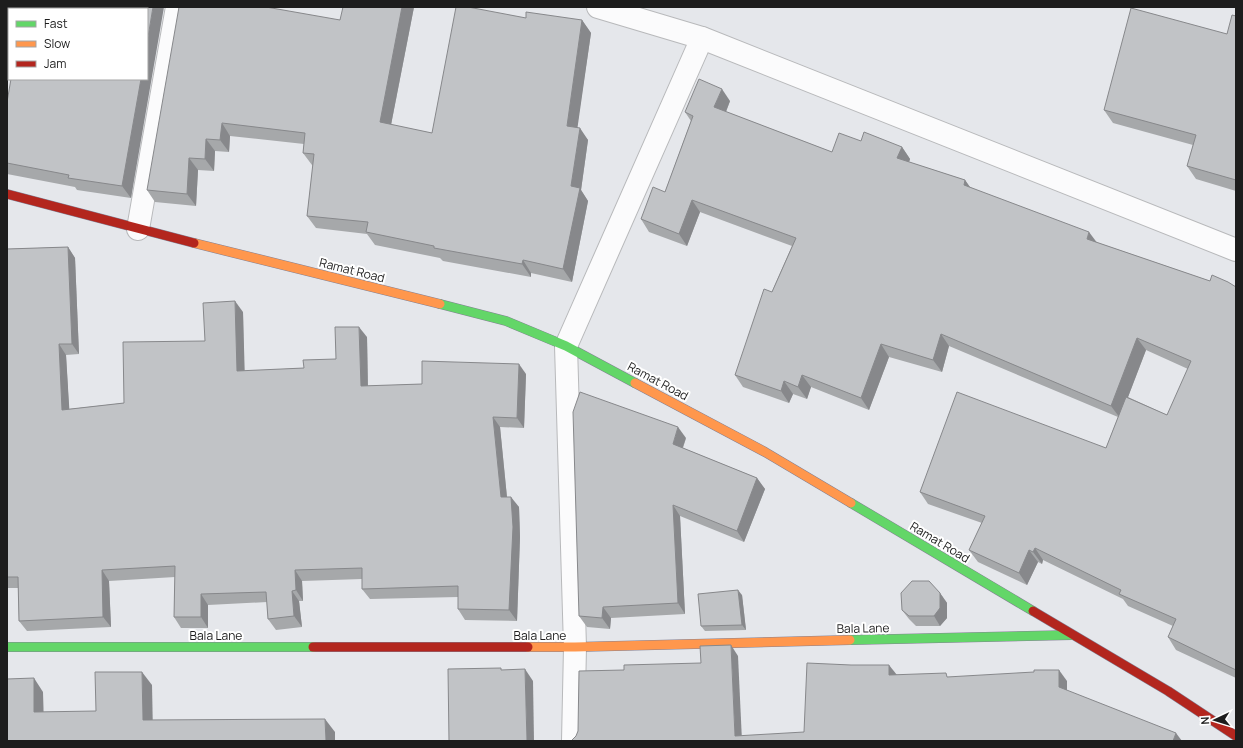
<svg xmlns="http://www.w3.org/2000/svg" width="1243" height="748" font-family="Manrope,sans-serif">
  <style>
    .lines { fill: none; stroke-linecap: round; stroke-linejoin: round }
    .street-casing { stroke: #b8b9bb; stroke-width: 24 }
    .fast-casing { stroke: #838094; stroke-width: 10 }
    .slow-casing { stroke: #838094; stroke-width: 10 }
    .jam-casing { stroke: #838094; stroke-width: 10 }
    .street { stroke: #fbfbfc; stroke-width: 22 }
    .fast { stroke: #63d668; stroke-width: 9 }
    .slow { stroke: #ff974d; stroke-width: 9 }
    .jam { stroke: #b3261e; stroke-width: 9 }
    .wall { fill: #a6a8aa; fill-rule: evenodd }
    .shaded-wall { fill: #87888b }
    .building { fill: #c1c3c6; stroke: #87888b }
    .labels { text-anchor: middle; dominant-baseline: central; stroke-width: 4; stroke-linejoin: round; paint-order: stroke }
    .street-label { font-size: 12px; fill: #1d1d1d; stroke: #fff }
  </style>
  <rect width="100%" height="100%" fill="#e5e7eb"/>
  <g class="lines">
    <defs>
      <g id="street">
        <polyline points="598,7 702,38 1236,250"/>
        <polyline points="138,229 177,7"/>
        <polyline points="573,741 575,647 566,346 702,38"/>
      </g>
      <g id="fast">
        <polyline points="440,304 506,321 566,346 635,383"/>
        <polyline points="851,503 1033,611"/>
        <polyline points="850,640 1072,635"/>
        <polyline points="7,647 313,647"/>
      </g>
      <g id="slow">
        <polyline points="194,243 440,304"/>
        <polyline points="635,383 765,452 851,503"/>
        <polyline points="528,647 575,647 850,640"/>
      </g>
      <g id="jam">
        <polyline points="7,194 194,243"/>
        <polyline points="1033,611 1168,691 1236,736"/>
        <polyline points="313,647 528,647"/>
      </g>
    </defs>
    <use href="#street" class="street-casing"/>
    <use href="#fast" class="fast-casing"/>
    <use href="#slow" class="slow-casing"/>
    <use href="#jam" class="jam-casing"/>
    <use href="#street" class="street"/>
    <use href="#fast" class="fast"/>
    <use href="#slow" class="slow"/>
    <use href="#jam" class="jam"/>
  </g>
  <g class="wall">
    <polygon points="414,7 391,125 432,133 526,18 582,20 591,33 577,127 588,140 581,190 588,201 572,282 531,273 531,277 443,261 440,258 375,245 367,234 316,228 307,216 313,166 312,165 303,153 304,144 230,136 229,152 215,151 214,171 198,170 196,206 155,202 147,190 340,20"/>
    <polygon points="1236,16 1236,191 1196,179 1187,166 1193,145 1113,123 1104,110 1227,34"/>
    <polygon points="147,79 131,198 77,190 75,187 7,174 7,102"/>
    <path d="M730,101L726,112L832,152L861,141L902,147L910,159L909,162L965,180L970,187L1096,242L1210,281L1236,287V678L1176,650L1168,637L1173,626L1128,606L1123,599L1043,560L1042,564L1038,562L1027,585L978,562L969,550L982,523L928,504L920,492L1106,448L1118,417L949,346L942,372L889,357L869,410L811,387L807,399L793,394L789,403L743,387L735,375L792,246L700,212L687,246L649,232L641,219L665,192L691,121L685,112ZM1146,350L1188,369L1167,415L1128,397Z"/>
    <polygon points="68,247 75,258 79,354 66,355 69,409 124,403 243,312 244,371 304,368 336,359 367,337 368,386 422,384 526,374 524,428 500,427 507,497 519,507 520,537 517,621 465,620 458,609 458,597 370,599 362,589 362,579 302,581 303,601 299,601 302,627 276,630 268,619 267,602 208,605 208,628 181,628 174,617 175,577 109,581 111,627 27,631 19,621 18,588 7,588 7,249"/>
    <polygon points="686,438 683,448 757,478 765,489 744,542 680,516 685,614 611,618 610,629 587,627 579,616"/>
    <polygon points="940,593 947,603 947,618 940,626 916,626 909,619 902,610"/>
    <polygon points="742,595 746,630 705,631 701,626"/>
  </g>
  <g class="shaded-wall">
    <polygon points="153,7 164,7 131,198 122,186 141,79 147,79 147,43"/>
    <polygon points="402,7 414,7 389,135 380,122"/>
    <polygon points="582,20 591,33 576,138 567,126"/>
    <polygon points="722,89 730,101 723,119 714,107"/>
    <polygon points="222,123 230,136 229,152 220,140"/>
    <polygon points="580,128 588,140 581,190 588,201 572,282 563,269 571,186"/>
    <polygon points="206,139 215,151 214,171 205,159"/>
    <polygon points="902,147 910,159 906,171 897,158"/>
    <polygon points="189,158 198,170 196,206 187,194"/>
    <polygon points="965,180 974,193 964,185"/>
    <polygon points="692,200 700,212 687,246 679,234"/>
    <polygon points="1089,232 1098,244 1087,239"/>
    <polygon points="68,247 75,258 79,354 72,344"/>
    <polygon points="523,260 531,273 531,277 522,264"/>
    <polygon points="235,301 243,312 245,382 237,371"/>
    <polygon points="359,327 367,337 368,396 361,386"/>
    <polygon points="941,334 949,346 942,372 933,360"/>
    <polygon points="1137,338 1146,350 1120,418 1111,406"/>
    <polygon points="59,344 66,355 70,420 62,410"/>
    <polygon points="881,344 889,357 869,410 861,398"/>
    <polygon points="519,364 526,374 524,428 517,418"/>
    <polygon points="802,375 811,387 807,399 798,387"/>
    <polygon points="784,381 793,394 789,403 781,391"/>
    <polygon points="493,417 500,427 508,508 501,497"/>
    <polygon points="678,427 686,438 680,455 673,444"/>
    <polygon points="757,478 765,489 744,542 737,531"/>
    <polygon points="511,497 519,507 520,537 517,621 509,610"/>
    <polygon points="673,505 680,516 685,614 678,603"/>
    <polygon points="1035,548 1043,560 1042,564 1033,552"/>
    <polygon points="1029,550 1038,562 1027,585 1019,573"/>
    <polygon points="102,570 109,581 111,627 103,617"/>
    <polygon points="295,570 302,581 303,601 296,590"/>
    <polygon points="738,590 742,595 746,630 742,625"/>
    <polygon points="292,591 299,601 302,627 294,616"/>
    <polygon points="940,593 947,603 947,618 940,626 934,616"/>
    <polygon points="201,594 208,605 208,628 201,617"/>
    <polygon points="603,607 611,618 610,629 602,618"/>
    <polygon points="731,645 738,656 742,741 735,736"/>
    <polygon points="889,665 897,675 889,675"/>
    <polygon points="525,669 533,681 534,741 527,741"/>
    <polygon points="1059,670 1067,681 1067,698 1059,687"/>
    <polygon points="142,672 152,685 153,734 143,720"/>
    <polygon points="34,678 43,692 44,726 34,712"/>
    <polygon points="325,719 335,732 335,741 326,741"/>
    <polygon points="1176,733 1182,741 1173,741"/>
  </g>
  <g class="building">
    <polygon points="22,7 153,7 147,43 147,9 22,9"/>
    <polygon points="179,7 266,7 340,20 343,7 402,7 380,122 432,133 456,7 468,7 526,18 526,12 582,20 567,126 580,128 571,186 580,188 563,269 523,260 522,264 434,248 434,246 366,232 368,222 307,216 314,154 303,153 305,133 222,123 220,140 206,139 205,159 189,158 187,194 147,190"/>
    <polygon points="1131,8 1227,34 1232,15 1236,16 1236,180 1187,166 1196,135 1104,110"/>
    <polygon points="11,79 141,79 122,186 68,178 69,175 7,163 7,102"/>
    <polygon points="699,79 722,89 714,107 832,152 839,133 861,141 864,132 902,147 897,158 965,180 964,185 1089,232 1087,239 1210,281 1212,275 1228,282 1236,287 1236,670 1168,637 1176,619 1119,594 1121,590 1035,548 1033,552 1029,550 1019,573 969,550 985,516 920,492 957,392 1106,448 1126,397 1167,415 1191,361 1137,338 1111,406 941,334 933,360 881,344 861,398 802,375 798,387 784,381 781,391 735,375 764,289 772,292 796,238 692,200 679,234 641,219 653,187 665,192 693,116 685,112"/>
    <polygon points="68,247 72,344 59,344 62,410 124,403 123,342 205,341 203,303 235,301 237,371 304,368 303,360 336,359 335,327 359,327 361,386 422,384 422,361 519,364 517,418 493,417 501,497 511,497 513,527 509,610 458,609 458,586 362,589 362,568 295,570 296,590 292,591 294,616 268,619 266,592 201,594 201,617 174,617 175,566 102,570 103,617 19,621 18,577 7,577 7,249"/>
    <polygon points="580,392 678,427 673,444 757,478 737,531 673,505 678,603 603,607 602,618 579,616 573,412"/>
    <polygon points="912,581 929,581 940,593 940,608 934,616 909,616 902,610 901,593"/>
    <polygon points="738,590 742,625 701,626 698,594"/>
    <polygon points="731,645 735,736 804,732 807,663 851,665 889,665 889,675 946,673 947,677 1034,672 1034,670 1059,670 1059,687 1176,733 1173,741 571,741 576,736 578,731 579,671 624,670 624,665 701,663 700,646"/>
    <polygon points="501,668 501,670 525,669 527,741 449,741 448,669"/>
    <polygon points="95,672 142,672 143,720 325,719 326,741 7,741 7,679 34,678 34,712 96,711"/>
  </g>
  <g class="labels">
    <g class="street-label">
      <text transform="translate(352 270) rotate(14)">Ramat Road</text>
      <text transform="translate(658 381) rotate(28)">Ramat Road</text>
      <text transform="translate(940 542) rotate(31)">Ramat Road</text>
      <text transform="translate(863 628) rotate(-1)">Bala Lane</text>
      <text x="216" y="635">Bala Lane</text>
      <text x="540" y="635">Bala Lane</text>
    </g>
  </g>
  <rect width="1243" height="748" fill="none" stroke="#1d1d1d" stroke-width="16"/>
  <rect x="8" y="8" width="140" height="72" fill="#ffffff" stroke="#a5a5a5"/>
  <rect x="16" y="21" width="20" height="6" fill="#63d668" stroke="#a5a5a5"/>
  <text x="44" y="28" font-size="12" fill="#1d1d1d">Fast</text>
  <rect x="16" y="41" width="20" height="6" fill="#ff974d" stroke="#a5a5a5"/>
  <text x="44" y="48" font-size="12" fill="#1d1d1d">Slow</text>
  <rect x="16" y="61" width="20" height="6" fill="#b3261e" stroke="#a5a5a5"/>
  <text x="44" y="68" font-size="12" fill="#1d1d1d">Jam</text>
  <g transform="translate(1215 720) rotate(266)" stroke="#ffffff" stroke-width="3" paint-order="stroke">
  <path d="M0-3L7 15L0 10L-7 15Z" fill="#1d1d1d"/>
  <text y="-6" font-size="11" font-weight="bold" text-anchor="middle" fill="#1d1d1d">N</text>
  </g>
</svg>
